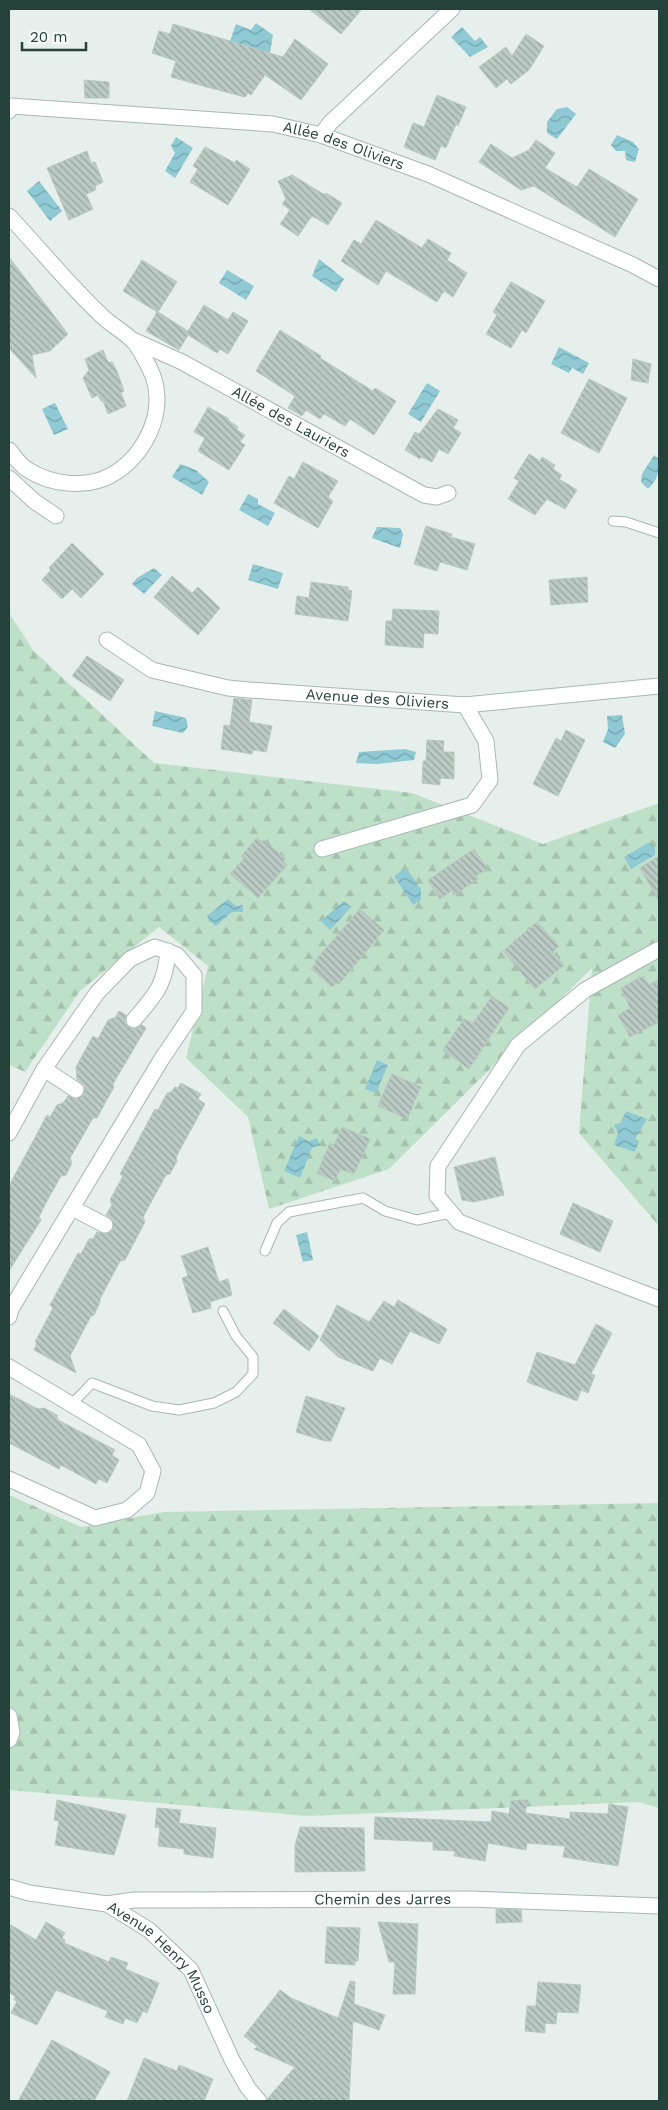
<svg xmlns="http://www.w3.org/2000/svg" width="668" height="2110" font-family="'Work Sans',sans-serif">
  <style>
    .forest { fill: url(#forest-firs) }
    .water { fill: url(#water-waves) }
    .building { fill: url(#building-back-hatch); stroke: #b8c9c2 }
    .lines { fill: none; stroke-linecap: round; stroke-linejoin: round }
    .service-casing { stroke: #a8b8b2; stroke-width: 11 }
    .minor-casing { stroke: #a8b8b2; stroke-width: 17 }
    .service { stroke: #fff; stroke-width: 9 }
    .minor { stroke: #fff; stroke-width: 15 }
    .labels { text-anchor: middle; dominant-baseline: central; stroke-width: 4; stroke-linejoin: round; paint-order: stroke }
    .street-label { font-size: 15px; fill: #24423a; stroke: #f7fbf9 }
  </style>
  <defs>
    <pattern id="forest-firs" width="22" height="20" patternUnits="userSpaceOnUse" patternTransform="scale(1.25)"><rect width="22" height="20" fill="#bfe0c8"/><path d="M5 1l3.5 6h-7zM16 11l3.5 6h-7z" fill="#a4c1ad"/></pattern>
    <pattern id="water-waves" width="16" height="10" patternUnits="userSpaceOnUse" patternTransform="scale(1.25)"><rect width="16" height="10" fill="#8ec9d4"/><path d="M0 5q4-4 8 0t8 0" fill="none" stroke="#74a5ad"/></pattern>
    <pattern id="building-back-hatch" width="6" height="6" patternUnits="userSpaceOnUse" patternTransform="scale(1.25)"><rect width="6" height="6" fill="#bbcac4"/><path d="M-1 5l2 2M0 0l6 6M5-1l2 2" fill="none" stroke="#98a6a0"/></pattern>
  </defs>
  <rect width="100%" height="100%" fill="#e6efeb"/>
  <g class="forest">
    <polygon points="9,613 33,650 154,763 412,793 543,844 659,803 659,1226 579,1133 592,968 389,1169 269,1209 248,1117 186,1058 208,966 159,927 80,991 25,1072 9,1065"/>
    <polygon points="9,1495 81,1527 164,1512 659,1503 659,1808 639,1802 308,1816 9,1790"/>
  </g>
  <g class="water">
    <polygon points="256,23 273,35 270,53 230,41 236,24 251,30"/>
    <polygon points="462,27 475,41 480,37 488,47 470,57 451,37"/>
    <polygon points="567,107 576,114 557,139 547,133 547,122 557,109"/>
    <polygon points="617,135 633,142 639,149 635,162 626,160 625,151 616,151 611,145"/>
    <polygon points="176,137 193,148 175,178 165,171 175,153 171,146"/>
    <polygon points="39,181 62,211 50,221 27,191"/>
    <polygon points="319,259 344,279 336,292 312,276"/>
    <polygon points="227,270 254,286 246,300 219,283"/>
    <polygon points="559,347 589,363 583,374 572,368 569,373 551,364"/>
    <polygon points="427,383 440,391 421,422 408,414"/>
    <polygon points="55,403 68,429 54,435 42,409"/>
    <path d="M654,455L659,459C659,473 658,479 648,489L641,482L642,474Z"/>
    <polygon points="180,464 196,470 209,482 202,495 172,477"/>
    <polygon points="248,494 258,499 258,504 275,513 268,526 239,510"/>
    <polygon points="377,527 400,528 403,534 400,548 372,538"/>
    <polygon points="253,564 283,573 278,589 248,580"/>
    <polygon points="154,568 162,575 144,594 132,584 137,578"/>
    <polygon points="155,711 186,718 188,727 183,733 152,726"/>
    <polygon points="622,715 625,734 615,748 603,742 608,729 607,716"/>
    <polygon points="405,749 416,752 414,760 377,764 356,763 359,752"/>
    <polygon points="648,843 655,847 655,855 631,869 624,857"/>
    <polygon points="406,868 421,889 421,900 413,905 394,876"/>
    <polygon points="228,899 236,906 243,905 243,912 232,912 216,926 210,922 207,916"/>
    <polygon points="344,901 351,907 330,930 321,921"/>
    <polygon points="377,1060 388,1065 376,1093 365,1089"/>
    <polygon points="626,1111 647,1119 635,1139 639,1141 635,1152 614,1145 618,1133 614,1125 622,1122"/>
    <polygon points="299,1136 309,1141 317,1138 320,1145 312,1148 300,1178 284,1171"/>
    <polygon points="307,1232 313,1260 303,1262 296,1235"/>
  </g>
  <g class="building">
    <polygon points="309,9 362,9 341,34"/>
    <polygon points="173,24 283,57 295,39 328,64 301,100 265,75 251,95 248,93 245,97 203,86 171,77 176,61 152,53 159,31 170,34"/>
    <polygon points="526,34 544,46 529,70 511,84 507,79 496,88 479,67 506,47 512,56"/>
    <polygon points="84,80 109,82 109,98 85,98"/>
    <polygon points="437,95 466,107 458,126 456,124 446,148 441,146 435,160 404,147 413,123 424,127"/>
    <polygon points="536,140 555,153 545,168 577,187 589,169 638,199 615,237 534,186 521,190 479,162 491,144 512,158 529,150"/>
    <polygon points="205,147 235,163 236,160 250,169 228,205 190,182 198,169 193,166"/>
    <polygon points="87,151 91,163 95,162 103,182 95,186 96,190 86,194 93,209 69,220 47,168"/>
    <polygon points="292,175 325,195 326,193 342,203 328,225 312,216 298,236 280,224 290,210 282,204 286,199 278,181"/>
    <polygon points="376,220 422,248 428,239 451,253 447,260 467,273 453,297 444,291 437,302 386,271 378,285 341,261 354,240 361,244"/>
    <polygon points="9,257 68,334 50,351 32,355 36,378 9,348"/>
    <polygon points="142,260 177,282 158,312 188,331 204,305 228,320 233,312 248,321 228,354 220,349 217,353 188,335 179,350 146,331 157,312 123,291"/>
    <polygon points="511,282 545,301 526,333 522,330 511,348 486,334 497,315 493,312"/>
    <polygon points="280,330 321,356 320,358 373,391 375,388 396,401 374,435 350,419 345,426 324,414 320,419 306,410 302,416 288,408 295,396 256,371"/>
    <polygon points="103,350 108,362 112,362 117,371 124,391 121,393 126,406 108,414 103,401 101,401 98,395 92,398 83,378 89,370 85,359"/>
    <polygon points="633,359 651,364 648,383 631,380"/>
    <polygon points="589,379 627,398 599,453 561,433"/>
    <polygon points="208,407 229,419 228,420 238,427 237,430 245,435 240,442 245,445 229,470 198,451 205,438 194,432"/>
    <polygon points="438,409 458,420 453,428 461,433 448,454 439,449 432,462 421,457 420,459 405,450 415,432 419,434"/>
    <polygon points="529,454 540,461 542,457 555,465 553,469 562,475 559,479 577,490 565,509 547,499 535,515 508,499 519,481 514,478"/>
    <polygon points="303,462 338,481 328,497 333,501 318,528 274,503 289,476 294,479"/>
    <polygon points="426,526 452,534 451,537 475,544 467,570 440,562 437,571 414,564"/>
    <polygon points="72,543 104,574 81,598 72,589 62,599 42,580 51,570 49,568"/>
    <polygon points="172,576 192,593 198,587 220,608 198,635 154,597"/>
    <polygon points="587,577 588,602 551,605 549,580"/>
    <polygon points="311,582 348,587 348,590 352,591 348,621 295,614 297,596 309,598"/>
    <polygon points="393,609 439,611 438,634 424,633 423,648 385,645 386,621 392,621"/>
    <polygon points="87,656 124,680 110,701 72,676"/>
    <polygon points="234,698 252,700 249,722 272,726 266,752 253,750 252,754 221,749 224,725 230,726"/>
    <polygon points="566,730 585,740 558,796 533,784 556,738 561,741"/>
    <polygon points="427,740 444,741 443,752 454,752 454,779 440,778 440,785 422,783 423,761 426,761"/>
    <polygon points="257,838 262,842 264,840 286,859 283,862 287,865 258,898 230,874 244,859 241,856"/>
    <polygon points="474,849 488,869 476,876 478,879 454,895 451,891 440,899 428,880"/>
    <polygon points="659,856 659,901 640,868"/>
    <polygon points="360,909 384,930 340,983 337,982 332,987 311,969 316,963 315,961"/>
    <polygon points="537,922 559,946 553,952 564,965 535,989 503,951"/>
    <polygon points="643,976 649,985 659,979 659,1022 630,1037 618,1015 630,1008 621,988"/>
    <polygon points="492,996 509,1008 469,1069 443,1050 464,1019 473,1023"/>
    <polygon points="119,1011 126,1015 125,1023 128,1027 137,1029 142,1025 146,1028 113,1084 114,1087 97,1118 93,1118 70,1158 72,1163 66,1175 61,1176 47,1201 39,1217 41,1220 9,1271 9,1186 47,1115 50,1117 57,1105 63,1103 68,1096 76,1099 84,1095 85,1086 77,1079 76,1067 93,1036 98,1039 108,1020 116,1017"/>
    <polygon points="392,1074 421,1087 407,1119 378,1106"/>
    <polygon points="181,1083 201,1094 198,1099 205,1104 176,1157 177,1161 170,1174 166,1175 143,1217 145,1222 125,1260 120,1261 100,1299 100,1302 94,1315 91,1316 70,1356 76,1373 34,1350 37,1343 35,1342 53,1308 50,1305 78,1253 81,1254 89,1239 93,1239 97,1232 106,1234 113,1230 113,1220 106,1215 112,1205 110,1200 123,1176 120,1174 155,1109 158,1110 167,1093 171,1092 175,1087 178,1088"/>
    <polygon points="342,1127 370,1139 354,1174 340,1169 335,1181 317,1173 330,1143 334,1145"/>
    <polygon points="495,1157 504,1195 474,1202 462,1200 454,1167"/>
    <polygon points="573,1203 613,1221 600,1252 560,1234"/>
    <polygon points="208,1247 219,1282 228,1279 232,1295 210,1302 211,1308 193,1313 182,1278 188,1276 181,1256"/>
    <polygon points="398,1300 447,1329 439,1344 410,1331 392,1364 380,1358 373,1371 338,1357 320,1340 337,1305 369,1322 384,1301 394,1307"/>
    <polygon points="284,1309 319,1336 309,1351 273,1323"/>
    <polygon points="596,1324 612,1333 591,1374 595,1375 588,1393 581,1390 577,1401 527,1382 537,1352 575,1365"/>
    <polygon points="9,1394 38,1409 44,1408 57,1415 58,1420 115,1450 112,1455 119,1460 107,1483 99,1479 96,1484 61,1465 59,1469 9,1443"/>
    <polygon points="306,1396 345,1408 331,1441 325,1441 296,1432"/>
    <polygon points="57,1800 126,1815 114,1855 55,1845 59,1821 54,1820"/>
    <polygon points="528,1800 525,1813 570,1819 570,1812 608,1814 609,1804 628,1807 618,1866 563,1857 565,1846 527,1843 526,1850 488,1843 485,1861 454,1856 455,1851 433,1850 433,1842 374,1839 375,1817 491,1822 492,1811 509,1814 511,1801"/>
    <polygon points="157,1808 181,1810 179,1823 216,1828 213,1858 184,1854 184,1849 158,1846 160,1828 155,1827"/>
    <polygon points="300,1827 364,1828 365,1871 295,1872 295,1846"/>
    <polygon points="496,1909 521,1910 522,1922 496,1923"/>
    <polygon points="46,1922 65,1933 62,1938 65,1940 64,1943 109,1962 111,1957 128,1963 125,1969 159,1983 147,2013 143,2011 137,2023 125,2018 123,2024 105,2017 108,2011 56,1990 37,2025 11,2013 17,2001 14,2000 15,1996 9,1993 9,1924 36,1940"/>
    <polygon points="378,1922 418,1924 415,1994 393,1994 395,1962 389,1962"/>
    <polygon points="327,1927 360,1928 358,1961 355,1961 355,1965 325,1963"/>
    <polygon points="350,1981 355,1982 354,2004 385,2015 379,2030 353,2021 349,2101 268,2101 268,2098 295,2067 254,2049 258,2047 244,2036 280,1990 291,1998 338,2018"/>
    <polygon points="538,1982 581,1985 578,2013 557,2012 556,2024 545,2023 545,2033 525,2031 527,2006 536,2006"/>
    <polygon points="52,2040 110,2072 94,2101 18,2101"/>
    <polygon points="144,2058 177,2071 179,2065 213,2079 204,2101 127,2101"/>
  </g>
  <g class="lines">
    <defs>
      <g id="service">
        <polyline points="613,521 626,522 659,533"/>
        <polyline points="265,1251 277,1223 289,1212 363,1198 385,1211 417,1220 450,1213"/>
        <polyline points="71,1405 92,1383 152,1406 179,1410 214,1403 236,1392 253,1374 253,1357 236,1336 223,1311"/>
      </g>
      <g id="minor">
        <path id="s1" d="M9,111L11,106L273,124L321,135L428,174L633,265L659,279"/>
        <polyline points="321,135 330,123 452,9"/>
        <path d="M9,216C40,249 69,285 102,316C111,325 123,331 132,340C139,346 151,370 154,379C166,418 140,464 103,479C80,487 51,484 30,471C21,467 15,457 9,450"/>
        <path id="s2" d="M133,340L182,362L424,495L437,497L448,493"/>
        <polyline points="9,478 34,501 56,516"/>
        <path id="s3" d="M107,640L152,670L228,688L249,690L465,705L659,686"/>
        <polyline points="322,849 472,805 490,780 486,741 465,705"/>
        <polyline points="659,949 585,990 518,1045 438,1166 437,1196 459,1222 659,1299"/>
        <path d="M134,1020C155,995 165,986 168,951"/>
        <polyline points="44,1069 76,1090"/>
        <polyline points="9,1133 44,1069 97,993 130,959 155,947 177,955 194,975 194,1011 161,1060 11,1309 9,1317"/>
        <polyline points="72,1208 105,1225"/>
        <polyline points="9,1367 139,1445 153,1471 147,1493 127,1510 95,1518 9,1479"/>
        <polyline points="9,1716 12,1732 9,1740"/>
        <path id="s4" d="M9,1887L29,1893L107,1904L149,1930L191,1970L232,2060L248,2088L259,2101"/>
        <path id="s5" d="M107,1904L134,1900L470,1899L659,1906"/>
      </g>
    </defs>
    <use href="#service" class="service-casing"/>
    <use href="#minor" class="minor-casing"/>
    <use href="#service" class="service"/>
    <use href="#minor" class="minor"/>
  </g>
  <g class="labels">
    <g class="street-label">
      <text stroke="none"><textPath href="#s1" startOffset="342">Allée des Oliviers</textPath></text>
      <text stroke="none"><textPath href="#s2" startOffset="178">Allée des Lauriers</textPath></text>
      <text stroke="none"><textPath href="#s3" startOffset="282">Avenue des Oliviers</textPath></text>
      <text stroke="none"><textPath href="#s5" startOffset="276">Chemin des Jarres</textPath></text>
      <text stroke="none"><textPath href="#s4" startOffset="178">Avenue Henry Musso</textPath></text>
    </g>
  </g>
  <rect width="668" height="2110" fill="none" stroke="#24423a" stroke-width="20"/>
  <path d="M22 42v8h64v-8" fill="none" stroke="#24423a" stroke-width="2.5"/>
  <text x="30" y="42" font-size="15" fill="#24423a" stroke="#f7fbf9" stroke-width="4" paint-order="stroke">20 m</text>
</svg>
